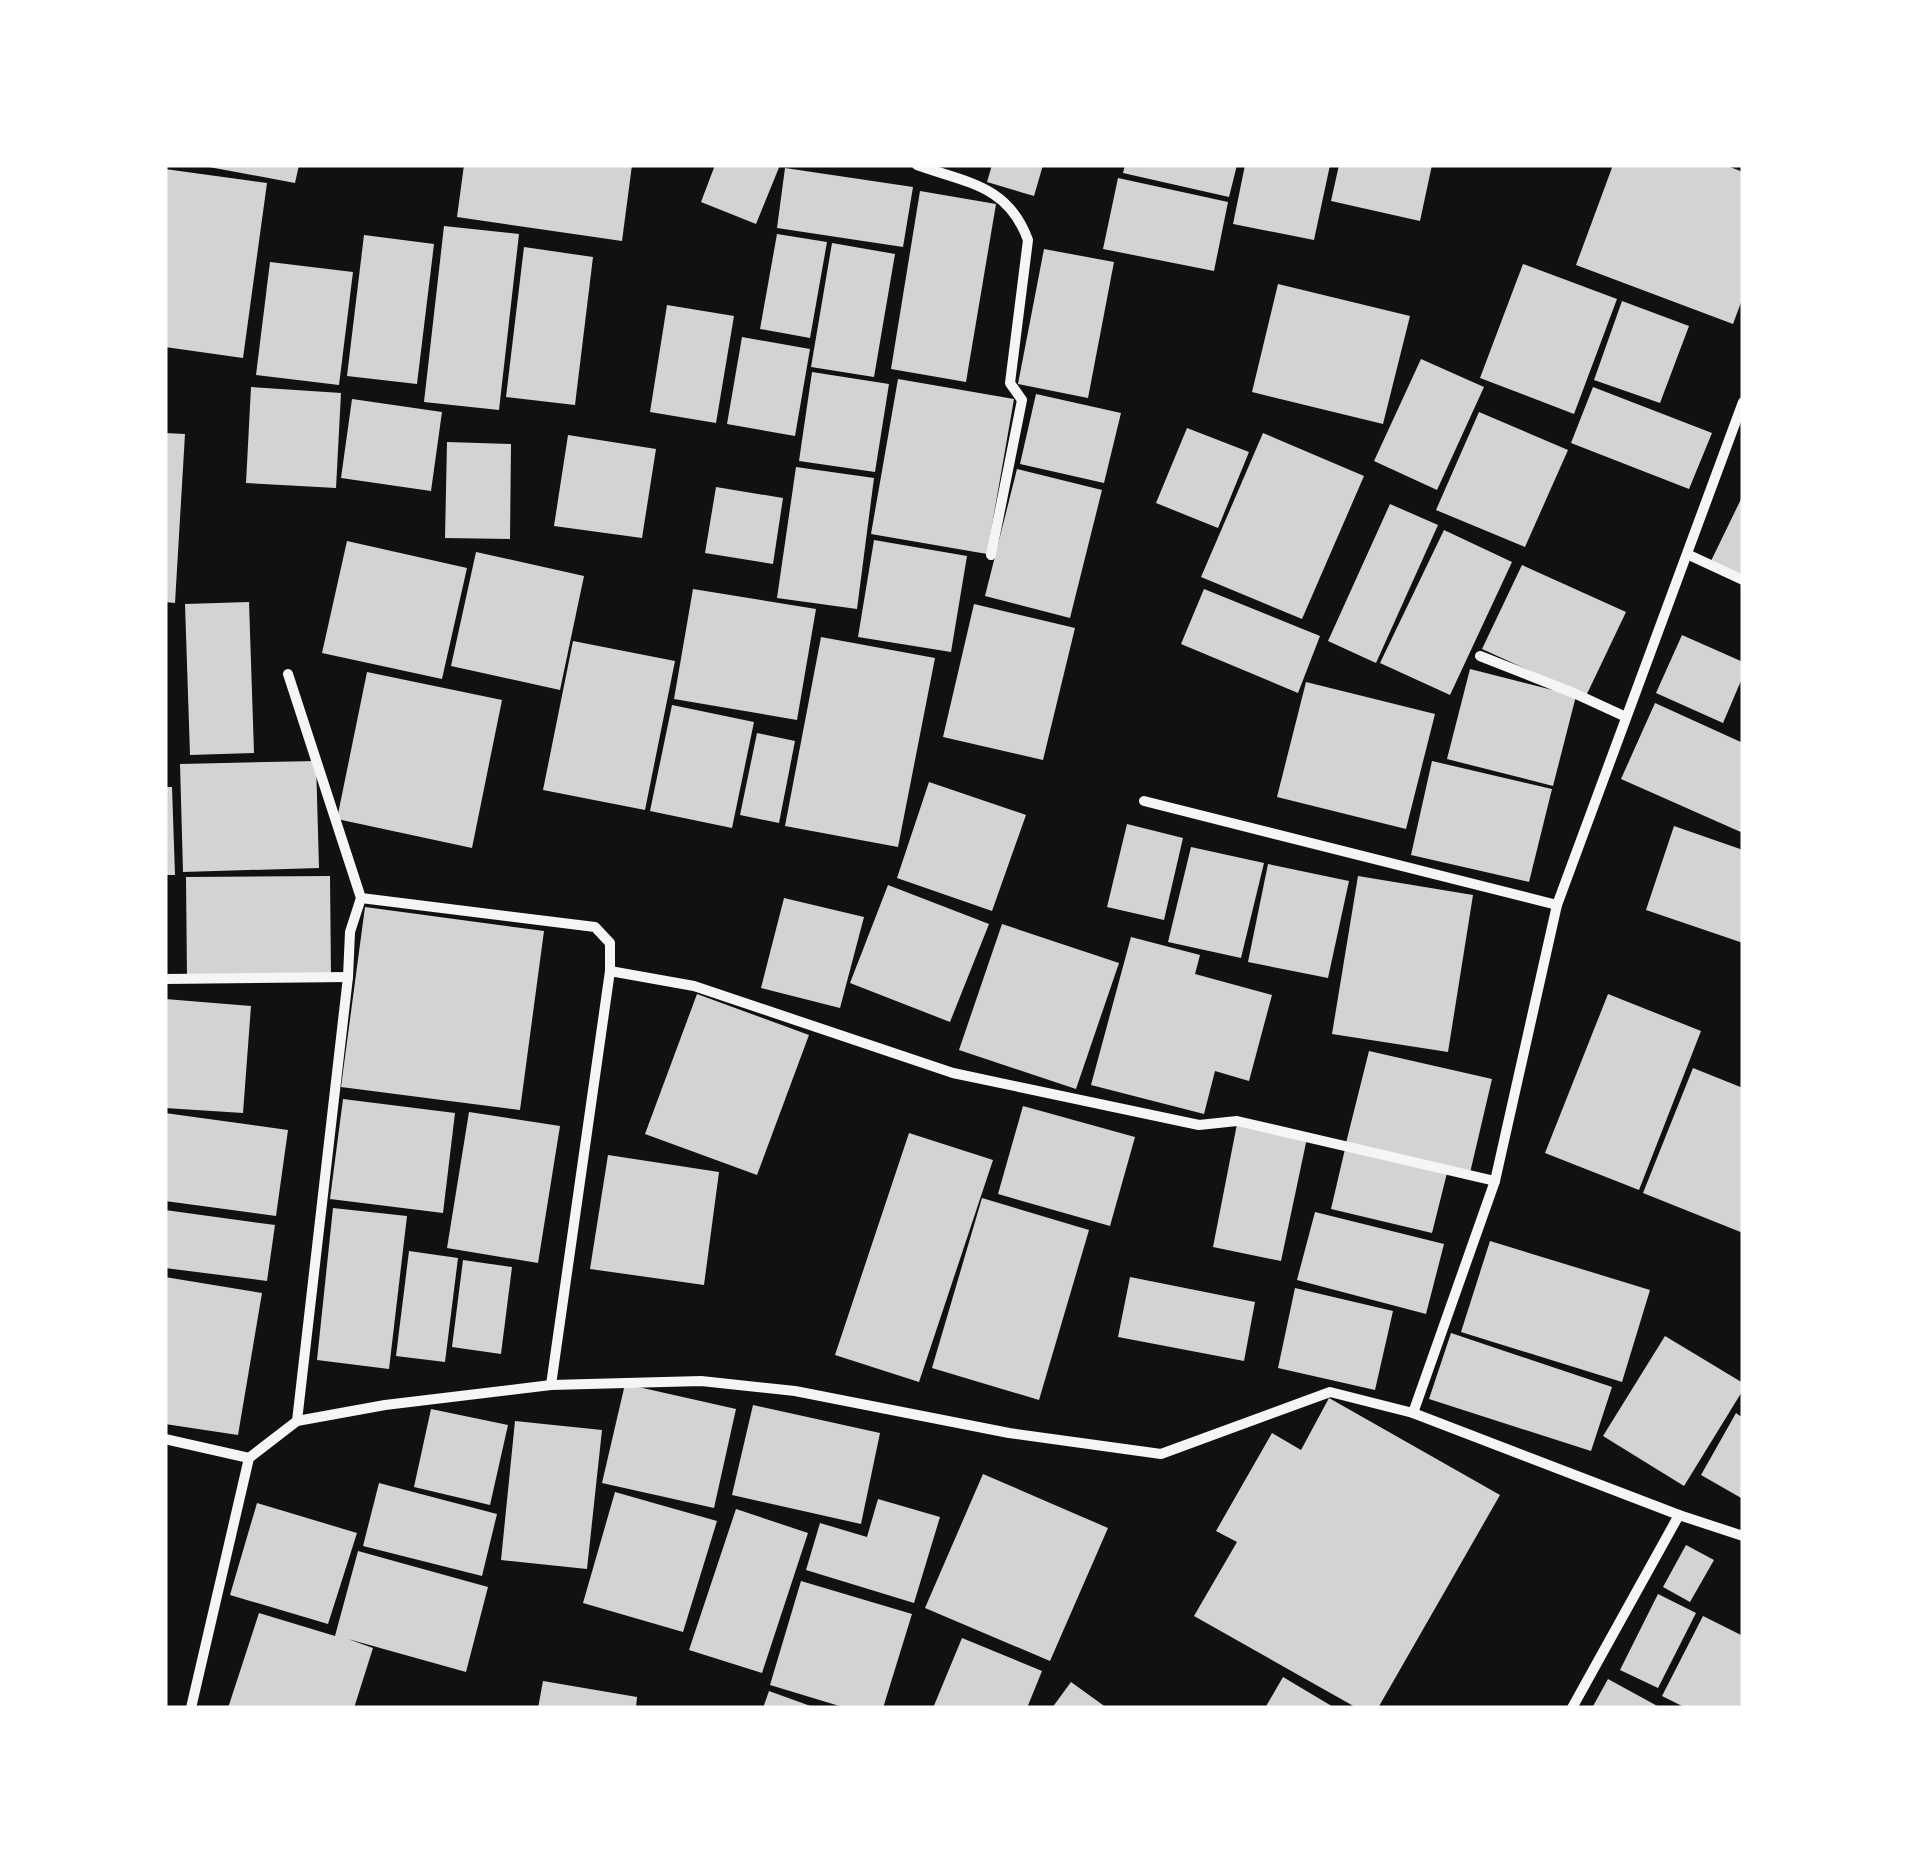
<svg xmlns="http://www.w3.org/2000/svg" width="1908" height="1873" font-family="'Exo 2',sans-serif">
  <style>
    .building { fill: #d3d3d3 }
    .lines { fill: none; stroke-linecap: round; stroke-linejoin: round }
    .minor { stroke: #f5f5f5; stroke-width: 10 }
  </style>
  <rect width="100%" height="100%" fill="#111"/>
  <g class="building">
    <polygon points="209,165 299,165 295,183 209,167"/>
    <polygon points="464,165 632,165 622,241 457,217"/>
    <polygon points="715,165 780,165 756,224 701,202"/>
    <polygon points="992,165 1043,165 1034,196 987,182"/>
    <polygon points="1125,165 1237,165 1229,197 1123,173"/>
    <polygon points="1245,165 1330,165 1314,240 1233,224"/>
    <polygon points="1339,165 1432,165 1420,221 1331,201"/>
    <polygon points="1613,165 1725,165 1743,172 1743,297 1733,324 1576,265"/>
    <polygon points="785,168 913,187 903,247 777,228"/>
    <polygon points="165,169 267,183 243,358 165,347"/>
    <polygon points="1118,178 1228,202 1214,271 1103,249"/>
    <polygon points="920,191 996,204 966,382 891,369"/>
    <polygon points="444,226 519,234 499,410 424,402"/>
    <polygon points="777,234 827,242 810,338 760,329"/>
    <polygon points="364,235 434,244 417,384 347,376"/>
    <polygon points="832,243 895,254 874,377 811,367"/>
    <polygon points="524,247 593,257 575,405 506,397"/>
    <polygon points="1044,249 1114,262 1088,398 1018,384"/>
    <polygon points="270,262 353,272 339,385 256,375"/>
    <polygon points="1523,264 1617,299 1574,414 1480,378"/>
    <polygon points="1278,284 1410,316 1383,424 1252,392"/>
    <polygon points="1622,301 1689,326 1660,403 1594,380"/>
    <polygon points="667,305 734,316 716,423 650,412"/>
    <polygon points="742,337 810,349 795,436 727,424"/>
    <polygon points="1421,359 1484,387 1437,490 1374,461"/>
    <polygon points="812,372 889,384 875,472 799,461"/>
    <polygon points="898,379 1014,399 987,554 871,534"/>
    <polygon points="251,387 341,393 336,488 246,483"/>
    <polygon points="1593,387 1712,433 1689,489 1571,443"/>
    <polygon points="1036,394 1121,413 1104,483 1020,464"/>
    <polygon points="352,399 442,412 431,491 341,478"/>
    <polygon points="1479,412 1568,450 1525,547 1436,510"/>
    <polygon points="1187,428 1249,452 1218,528 1156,503"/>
    <polygon points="165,433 185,434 175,603 165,602"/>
    <polygon points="1263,433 1364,476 1302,619 1201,577"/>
    <polygon points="568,435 656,449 642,538 554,526"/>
    <polygon points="447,442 511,444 510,539 445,538"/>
    <polygon points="796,467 874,478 857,609 777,598"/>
    <polygon points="1017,469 1102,490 1070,618 985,596"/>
    <polygon points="716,487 783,498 773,564 705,553"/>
    <polygon points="1743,495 1743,576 1711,561"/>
    <polygon points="1390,504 1438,525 1376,663 1328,641"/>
    <polygon points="1444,530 1512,562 1450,695 1380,663"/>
    <polygon points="874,540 967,556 951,652 858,637"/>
    <polygon points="347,541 467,568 442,679 322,653"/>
    <polygon points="476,552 584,576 560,690 451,666"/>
    <polygon points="1522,565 1626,612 1586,696 1482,649"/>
    <polygon points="693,589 816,609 797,720 674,699"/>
    <polygon points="1204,589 1320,636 1298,693 1181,644"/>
    <polygon points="249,602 254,753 190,755 185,604"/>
    <polygon points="974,604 1075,628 1043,760 943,737"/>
    <polygon points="1682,635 1743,662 1743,676 1723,723 1656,693"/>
    <polygon points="821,637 935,658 898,847 785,826"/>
    <polygon points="573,641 675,661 645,810 543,790"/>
    <polygon points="1470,669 1576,696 1553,786 1447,759"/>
    <polygon points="367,672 502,700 472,848 337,819"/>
    <polygon points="1306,682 1435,714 1406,829 1277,797"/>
    <polygon points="1655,703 1743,743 1743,833 1621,779"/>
    <polygon points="672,705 754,722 732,828 650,811"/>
    <polygon points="757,733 795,741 779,823 740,815"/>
    <polygon points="316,761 319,868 183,872 180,764"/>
    <polygon points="1432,761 1552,789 1529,882 1411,855"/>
    <polygon points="929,782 1026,815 992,911 897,878"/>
    <polygon points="165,787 172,787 175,875 165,875"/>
    <polygon points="1127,824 1183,838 1164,920 1107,907"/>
    <polygon points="1674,826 1743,850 1743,943 1646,910"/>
    <polygon points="1191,847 1264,863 1241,958 1168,942"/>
    <polygon points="1268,864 1349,881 1328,978 1248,962"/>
    <polygon points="330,876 331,976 187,977 186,877"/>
    <polygon points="1358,876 1473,895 1448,1052 1332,1034"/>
    <polygon points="888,885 989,924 950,1022 850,983"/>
    <polygon points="784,898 864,917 840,1008 761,988"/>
    <polygon points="365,907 544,931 520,1110 341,1087"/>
    <polygon points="1002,924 1119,963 1076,1089 959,1050"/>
    <polygon points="1131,937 1200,955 1195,974 1272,995 1249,1081 1215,1071 1204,1114 1091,1085"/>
    <polygon points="697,994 809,1035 757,1175 645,1134"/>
    <polygon points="1608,994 1701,1031 1639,1190 1545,1153"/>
    <polygon points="165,999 251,1006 243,1113 165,1108"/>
    <polygon points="1369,1051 1492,1079 1470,1173 1346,1143"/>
    <polygon points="1693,1068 1743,1088 1743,1233 1643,1193"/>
    <polygon points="343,1099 455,1113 443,1213 330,1199"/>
    <polygon points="1023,1106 1135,1137 1110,1226 998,1194"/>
    <polygon points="469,1112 560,1126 538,1263 447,1248"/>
    <polygon points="165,1113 288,1130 276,1216 165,1201"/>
    <polygon points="1237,1124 1307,1138 1281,1261 1213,1247"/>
    <polygon points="909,1133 993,1160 919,1382 835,1355"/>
    <polygon points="1345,1149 1447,1173 1432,1233 1331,1209"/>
    <polygon points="608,1155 719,1172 704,1285 590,1269"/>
    <polygon points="982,1198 1089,1230 1039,1400 932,1368"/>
    <polygon points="333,1208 407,1216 389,1369 317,1360"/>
    <polygon points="165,1210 275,1225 267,1281 165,1268"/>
    <polygon points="1315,1212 1444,1244 1426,1314 1297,1280"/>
    <polygon points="1490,1241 1650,1290 1622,1382 1461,1332"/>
    <polygon points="409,1251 458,1258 445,1362 396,1356"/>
    <polygon points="463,1260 512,1267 501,1354 452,1347"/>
    <polygon points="165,1277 262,1293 238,1435 165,1424"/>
    <polygon points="1130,1277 1255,1302 1244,1361 1118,1337"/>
    <polygon points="1295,1288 1393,1311 1375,1390 1278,1368"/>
    <polygon points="1451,1333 1612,1387 1591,1451 1429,1399"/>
    <polygon points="1665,1336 1743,1383 1743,1390 1684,1486 1603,1436"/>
    <polygon points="625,1384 736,1409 714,1508 602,1483"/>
    <polygon points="1329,1398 1500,1495 1378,1708 1357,1708 1194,1616 1237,1542 1216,1531 1272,1433 1301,1450"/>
    <polygon points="753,1405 880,1433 861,1524 732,1495"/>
    <polygon points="431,1409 508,1425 490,1505 414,1487"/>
    <polygon points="1736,1413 1743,1418 1743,1499 1701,1475"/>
    <polygon points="515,1421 602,1430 587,1569 501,1560"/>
    <polygon points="983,1474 1108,1528 1050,1661 925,1608"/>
    <polygon points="379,1483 497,1514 482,1576 363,1546"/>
    <polygon points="615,1492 717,1521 683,1632 583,1603"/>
    <polygon points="878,1499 940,1517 914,1603 806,1570 820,1523 867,1537"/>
    <polygon points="257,1503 357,1533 328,1624 230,1595"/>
    <polygon points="736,1509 808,1533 762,1673 689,1650"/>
    <polygon points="1686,1545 1714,1560 1690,1602 1663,1587"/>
    <polygon points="358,1551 488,1587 466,1672 348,1639 373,1648 354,1708 228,1708 259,1613 335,1636"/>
    <polygon points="801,1581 912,1614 883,1708 846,1708 770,1685"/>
    <polygon points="1658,1594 1696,1613 1658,1688 1620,1670"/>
    <polygon points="1703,1616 1743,1636 1743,1708 1686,1708 1662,1696"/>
    <polygon points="962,1638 1042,1671 1027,1708 933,1708"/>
    <polygon points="1283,1677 1335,1708 1265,1708"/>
    <polygon points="1608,1679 1661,1708 1592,1708"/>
    <polygon points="543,1681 637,1697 636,1708 538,1708"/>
    <polygon points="1071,1682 1107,1708 1052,1708"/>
    <polygon points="769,1691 816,1708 763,1708"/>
  </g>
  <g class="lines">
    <g class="minor">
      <path d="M917,165C967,183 1008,185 1028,240L1010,383L1022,400L991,555"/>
      <polyline points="1689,555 1743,580"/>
      <polyline points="1480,656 1576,694 1626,717"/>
      <polyline points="288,674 361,898 595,927 610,943 610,971 551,1385"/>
      <polyline points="1144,801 1557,905"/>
      <polyline points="610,971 694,986 953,1073 1199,1125 1237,1121 1495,1181"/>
      <polyline points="165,979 348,977"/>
      <polyline points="1413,1413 1495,1181 1557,905 1743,402"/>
      <polyline points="297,1421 348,977 350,932 361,898"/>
      <polyline points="165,1439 249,1458"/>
      <polyline points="191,1708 249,1458 297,1421 385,1405 551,1385 701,1381 795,1391 1009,1433 1161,1454 1330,1392 1413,1413 1679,1515 1743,1536"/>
      <polyline points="1572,1708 1679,1515"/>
    </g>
  </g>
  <rect width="1908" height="1873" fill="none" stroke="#ffffff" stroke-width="335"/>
</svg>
